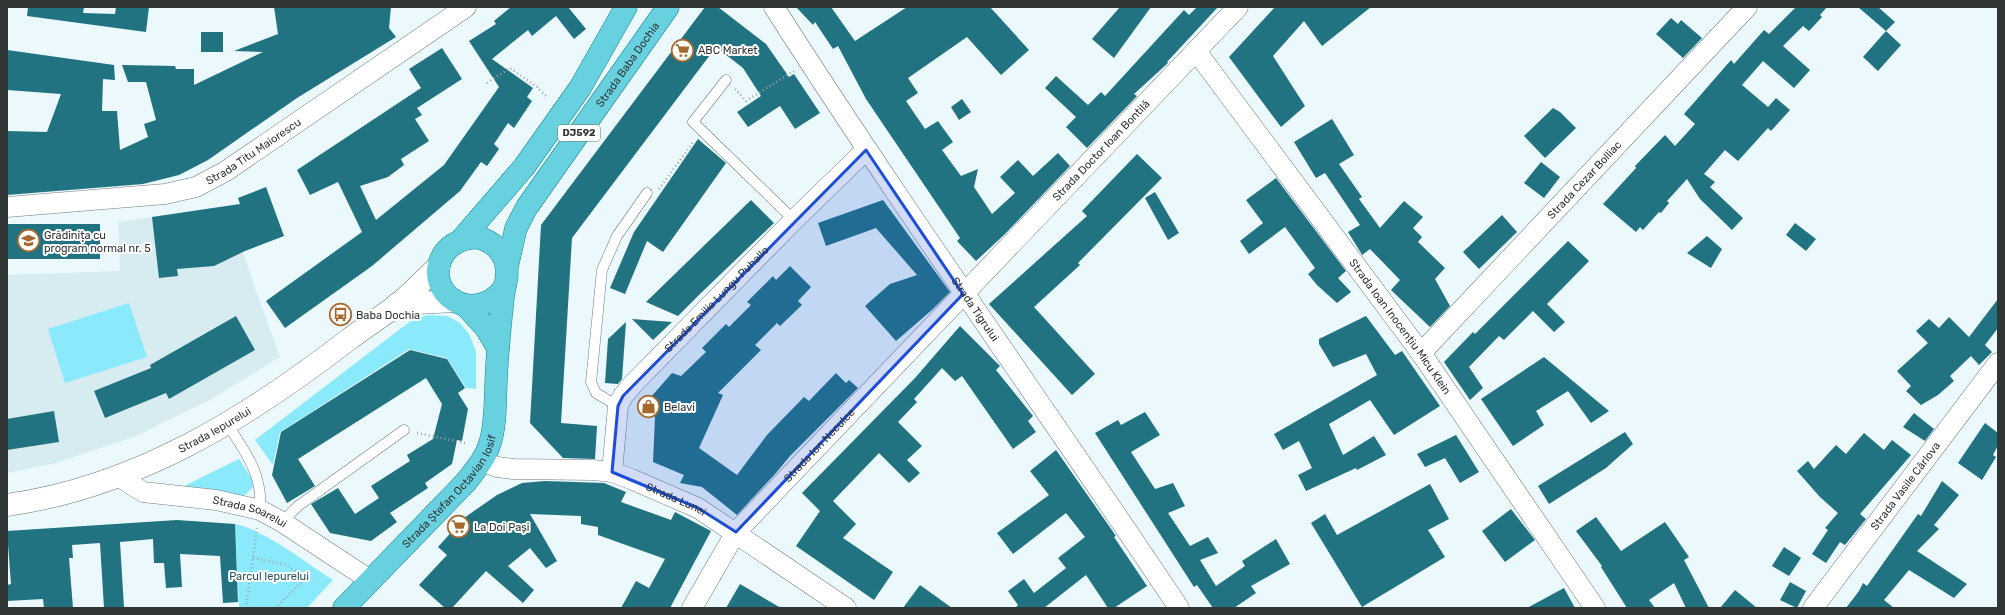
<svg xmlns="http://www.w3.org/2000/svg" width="2005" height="615" font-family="Rubik,sans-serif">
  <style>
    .built { fill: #d7ecf1 }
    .green { fill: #8aeafc }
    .building { fill: #217381 }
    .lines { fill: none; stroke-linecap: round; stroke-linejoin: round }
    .service-casing { stroke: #707c7e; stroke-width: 11 }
    .minor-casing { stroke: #707c7e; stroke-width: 21 }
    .secondary-casing { stroke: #707c7e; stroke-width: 23 }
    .primary-casing { stroke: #138797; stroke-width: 23 }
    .path { stroke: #9ca6a8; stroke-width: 2.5; stroke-dasharray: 1 3; stroke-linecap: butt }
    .service { stroke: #fff; stroke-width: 10 }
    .minor { stroke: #fff; stroke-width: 20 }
    .secondary { stroke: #fff; stroke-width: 22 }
    .primary { stroke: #68d1e0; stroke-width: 22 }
    .marked { fill: #1d4ed8; fill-opacity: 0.2; stroke: #1d4ed8; stroke-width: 3; stroke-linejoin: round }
    .labels { text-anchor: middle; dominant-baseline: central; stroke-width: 4; stroke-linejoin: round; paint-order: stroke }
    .shield { fill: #fff; stroke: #6e7272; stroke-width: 1 }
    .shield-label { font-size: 10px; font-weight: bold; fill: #303536 }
    .poi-label { font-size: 11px; fill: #303536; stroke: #fff; text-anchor: start }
    .street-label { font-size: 11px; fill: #303536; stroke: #fff }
    .park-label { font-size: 11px; fill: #27545c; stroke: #fff }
  </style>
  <rect width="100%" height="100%" fill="#ebf9fc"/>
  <polygon class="built" points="226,206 280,357 210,400 134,437 56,463 7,473 7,275 120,271 118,222"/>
  <g class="green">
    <polygon points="129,303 147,357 65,383 48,329"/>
    <polygon points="428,315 448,316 460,323 469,334 476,351 476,389 466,388 447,358 409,349 280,432 273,465 255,440 412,320"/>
    <polygon points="239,459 252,479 253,487 244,496 180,488"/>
    <path d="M235,524C263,529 308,564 333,580L307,608H239Z"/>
  </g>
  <g class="building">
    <polygon points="28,7 84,7 83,13 115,14 116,7 149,7 146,32 27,16"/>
    <polygon points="274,7 391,7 389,28 396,37 297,98 208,160 179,175 143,184 7,195 7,131 47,132 61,94 7,90 7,50 114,65 115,80 103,79 102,111 117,111 120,150 148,137 144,124 156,120 146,82 128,82 122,65 175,66 176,69 194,69 194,85 263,52 234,51 278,34"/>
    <polygon points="511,7 568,7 586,29 574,39 556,16 532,36 528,30 492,59 533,88 527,97 532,101 514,128 508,123 494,144 499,149 487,166 481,162 460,191 372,266 285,328 266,301 362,232 338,182 310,195 297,170 421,88 409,69 442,48 462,79 417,108 422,115 415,119 429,141 401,159 404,165 388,177 360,186 376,220 444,165 499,87 469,41 496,24 494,21"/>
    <polygon points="705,7 718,7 766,44 789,77 794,74 820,113 795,129 780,106 748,127 737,112 761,96 743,68 716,47 572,238 561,423 597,426 595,459 563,458 530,423 541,225"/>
    <polygon points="796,7 831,7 855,41 907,7 990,7 1029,50 1001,75 967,37 908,78 918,93 906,101 925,129 938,121 953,142 942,150 961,176 978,169 974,187 992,214 1015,193 1000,177 1018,160 1033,176 1058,153 1070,166 1005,234 976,261 957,241 960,238 866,99 838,46 833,49 815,22 813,25"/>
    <polygon points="1120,7 1151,7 1114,58 1092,39"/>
    <polygon points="1197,7 1218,7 1167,62 1168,63 1134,94 1137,96 1087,148 1066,127 1076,117 1045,88 1056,76 1088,105 1101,92 1105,96 1184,10 1189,15"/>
    <polygon points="1275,7 1371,7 1322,46 1304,21 1273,56 1305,106 1281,127 1229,57"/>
    <polygon points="1796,7 1827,7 1820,15 1822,17 1809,31 1803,26 1783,46 1810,70 1794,88 1763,61 1742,85 1768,107 1776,98 1790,110 1771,131 1768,128 1738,161 1725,150 1704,174 1715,182 1710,187 1743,218 1732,230 1700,199 1687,179 1667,201 1669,203 1661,213 1659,212 1643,230 1640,227 1636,232 1603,204 1636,168 1635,166 1665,135 1675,146 1695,124 1684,114 1731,60 1734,64 1764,30 1769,34"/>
    <polygon points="1858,7 1878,7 1895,22 1886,31"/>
    <polygon points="1671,18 1678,24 1681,20 1702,38 1683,58 1656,34"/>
    <polygon points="1886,31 1901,45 1878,71 1863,57"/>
    <rect x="201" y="32" width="22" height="20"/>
    <polygon points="962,99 971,112 959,120 951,107"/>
    <polygon points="1553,108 1560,112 1576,128 1545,158 1524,136"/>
    <polygon points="1332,119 1354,155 1339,164 1362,197 1359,199 1380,228 1404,201 1423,217 1413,228 1422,237 1418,242 1445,268 1435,279 1450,306 1430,327 1391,290 1400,280 1370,249 1362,255 1361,253 1348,232 1360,225 1325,173 1316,178 1294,142"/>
    <polygon points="698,139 726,163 663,252 647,241 625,294 610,288 634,232"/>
    <polygon points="1137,154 1162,178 1078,263 1080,265 1034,307 1095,374 1072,395 989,304 1087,216 1082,211"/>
    <polygon points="1541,162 1560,177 1544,198 1524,183"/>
    <polygon points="1276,178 1346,271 1338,278 1351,292 1337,303 1317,285 1308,274 1315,268 1285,227 1249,254 1240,241 1263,223 1246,200"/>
    <polygon points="266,187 284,236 245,251 214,266 177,269 178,276 159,278 152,217 240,204 238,198"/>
    <polygon points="1155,192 1179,233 1168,240 1145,198"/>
    <polygon points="751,200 774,223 701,293 678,316 646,302"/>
    <polygon points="883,200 950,292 933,309 896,341 865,306 890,284 917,275 876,228 826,246 818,223"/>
    <polygon points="1502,215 1517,232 1479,269 1463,252"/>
    <polygon points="1795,223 1816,239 1806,251 1786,235"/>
    <rect x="7" y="224" width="93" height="35"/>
    <polygon points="1707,236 1722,249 1711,268 1687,253"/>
    <polygon points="1568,241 1589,261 1547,304 1565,322 1554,332 1533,311 1504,340 1499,336 1469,367 1483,388 1470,400 1444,362 1473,332 1475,334"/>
    <polygon points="790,266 811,287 798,301 802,305 780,326 777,323 755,345 761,350 718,393 723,395 699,448 737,475 767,435 804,397 809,401 836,373 846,383 849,380 858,388 790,456 775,474 737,515 702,487 680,483 684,475 653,462 655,417 643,406 672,373 681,376 706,352 702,348 726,324 729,327 751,305 747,302 773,276 776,280"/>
    <polygon points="1998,299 1998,328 1985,345 1992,352 1979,365 1971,356 1950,376 1954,381 1938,395 1921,405 1906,391 1911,386 1897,371 1928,343 1916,331 1929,319 1939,328 1949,317 1969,337"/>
    <polygon points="236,316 255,350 169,399 166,393 105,418 94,391 151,368 150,365"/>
    <polygon points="1366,316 1395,355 1402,351 1440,406 1394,435 1370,400 1329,424 1343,455 1374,436 1386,455 1357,470 1356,468 1306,491 1298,475 1312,468 1299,441 1283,450 1274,434 1377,375 1366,354 1333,367 1319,344 1319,339"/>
    <polygon points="632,319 672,322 653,340"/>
    <polygon points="626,322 622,379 618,384 605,383 608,339"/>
    <polygon points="960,326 1000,366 996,370 1033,416 1028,421 1036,432 1013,449 962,376 955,381 942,368 914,399 917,402 898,422 922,446 907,460 920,473 909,483 879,453 833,501 856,524 843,538 893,572 874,600 796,546 820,511 802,493 915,378"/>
    <polygon points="410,350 447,359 465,388 458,393 468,409 462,441 457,440 452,464 425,483 428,488 390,513 397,522 371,541 330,533 311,504 338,488 355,514 379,498 371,486 410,461 407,455 433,439 442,404 426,378 298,459 315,486 287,503 272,475 281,432"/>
    <polygon points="1544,357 1609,411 1591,423 1568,391 1536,411 1544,425 1513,446 1481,399"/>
    <polygon points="54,411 59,442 7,450 7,419"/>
    <polygon points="1145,412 1160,435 1131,452 1155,489 1173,483 1185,506 1168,513 1190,546 1208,537 1218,553 1200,560 1216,586 1245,566 1242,561 1276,539 1290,564 1251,586 1256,593 1234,608 1213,608 1197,585 1194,587 1095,433 1118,420 1121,425"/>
    <polygon points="1914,413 1934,429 1925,441 1903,427"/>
    <polygon points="1985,423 1998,433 1998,445 1993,455 1996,457 1982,480 1958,463"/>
    <polygon points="1625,432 1633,444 1606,468 1549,504 1538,486"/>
    <polygon points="1864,433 1884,450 1892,440 1911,455 1860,514 1866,519 1845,545 1840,542 1826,563 1812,554 1828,530 1825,528 1838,513 1820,497 1797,471 1808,461 1814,469 1836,445 1846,454"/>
    <polygon points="1456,435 1479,472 1460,483 1445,458 1425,467 1417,454"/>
    <polygon points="1056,450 1116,536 1114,537 1147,586 1114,608 1108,608 1086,575 1044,608 1015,608 1018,605 1008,591 1024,579 1034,593 1066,568 1058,558 1085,537 1066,513 1013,554 997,533 1049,495 1030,471"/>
    <polygon points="545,481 604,483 626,492 621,502 671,520 675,512 711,531 670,608 621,608 636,581 649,588 665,559 598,535 598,527 581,524 581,516 530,514 557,561 546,568 530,548 508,566 534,590 523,603 486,571 452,608 445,608 419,585 447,555 438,547 464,518 497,495 522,483"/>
    <polygon points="1942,481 1959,495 1934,525 1939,529 1917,551 1967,584 1954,598 1909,570 1884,600 1894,608 1846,608 1859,591 1863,583 1867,586 1918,514 1921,516"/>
    <polygon points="1430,484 1449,519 1428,530 1445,557 1362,607 1311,523 1325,514 1337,535"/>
    <polygon points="1511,509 1535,540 1505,562 1482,531"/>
    <polygon points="1596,517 1621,551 1665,522 1689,557 1684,560 1709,608 1686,608 1674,583 1649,600 1655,608 1627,608 1601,567 1602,566 1576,531"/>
    <polygon points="177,520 235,524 238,602 223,603 220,556 180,554 182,587 166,588 164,563 154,563 153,539 120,542 124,608 104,608 100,543 72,545 73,558 69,558 73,608 44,608 43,599 7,601 7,585 11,584 7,531"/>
    <polygon points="1784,547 1801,558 1789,576 1772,566"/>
    <polygon points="1790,582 1806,591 1797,608 1780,600"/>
    <polygon points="740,584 781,608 726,608"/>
    <polygon points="920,585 952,608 903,608"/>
    <polygon points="1564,588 1575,608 1527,608"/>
    <polygon points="1735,590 1757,608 1720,608"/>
  </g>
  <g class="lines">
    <defs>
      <g id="service">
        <polyline points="726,80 693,122 794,220"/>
        <polyline points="618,406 596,393 591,382 602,270 617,236 647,193"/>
        <path d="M228,425C246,453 263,475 260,510"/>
        <polyline points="282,522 298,506 404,430"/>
      </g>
      <g id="minor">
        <path id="s1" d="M774,7C904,211 1045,407 1179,608"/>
        <path id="s2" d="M1196,51L1421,353L1595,608"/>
        <path id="s3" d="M7,207L165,194L196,187L226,171L466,7"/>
        <path id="s4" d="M1421,353L1747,7"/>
        <path id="s5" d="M482,461L497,467L513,469L593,470L612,472L631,479L698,508L846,608"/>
        <path id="s6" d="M612,472L618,406L623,396L633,384L794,220L866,150"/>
        <path id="s7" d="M118,476L143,492L216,500L260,510L282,522L370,580"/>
        <path id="s8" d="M692,608L736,532L1238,7"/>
        <path id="s9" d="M1813,608L1998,363"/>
      </g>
      <g id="secondary">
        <polyline points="397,304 455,301"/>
        <path id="s10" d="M7,505C136,487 247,418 348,340C364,328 381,317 397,305C412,293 425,278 439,266"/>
      </g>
      <g id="primary">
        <polyline points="461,240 524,167 580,88 626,7"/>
        <path id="s11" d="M507,267L516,228L527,207L668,7"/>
        <polyline points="466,306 486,328 498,348"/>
        <path id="s12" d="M344,608L466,482C475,470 486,458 490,443C496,424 495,402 496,383C497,354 500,326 503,298C504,287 509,276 506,265C503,250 488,236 471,238C460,240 449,245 443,255C422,292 473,328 504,288"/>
      </g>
    </defs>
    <use href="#service" class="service-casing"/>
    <use href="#minor" class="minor-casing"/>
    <use href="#secondary" class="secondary-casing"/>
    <use href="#primary" class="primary-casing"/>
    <g class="path">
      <polyline points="487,83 510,68 537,87 548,98"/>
      <polyline points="735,89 746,101 794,71"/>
      <polyline points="659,189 694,141"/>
      <polyline points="417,433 465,443"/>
      <polyline points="253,558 286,565 306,578 275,608"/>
      <polyline points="246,608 257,528"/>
    </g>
    <use href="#service" class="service"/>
    <use href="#minor" class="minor"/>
    <use href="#secondary" class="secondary"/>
    <use href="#primary" class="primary"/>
  </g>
  <path class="marked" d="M866,150L963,294L736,532L698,508L612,472L618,406L623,396Z"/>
  <defs>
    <symbol id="supermarket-ring" viewBox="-11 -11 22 22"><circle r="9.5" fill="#fff" stroke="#a6692d" stroke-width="1.5"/><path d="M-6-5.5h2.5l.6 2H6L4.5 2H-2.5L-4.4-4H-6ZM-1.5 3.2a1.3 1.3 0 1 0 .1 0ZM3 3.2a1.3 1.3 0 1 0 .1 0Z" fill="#a6692d"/></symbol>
    <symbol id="school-ring" viewBox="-11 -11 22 22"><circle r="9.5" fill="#fff" stroke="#a6692d" stroke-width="1.5"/><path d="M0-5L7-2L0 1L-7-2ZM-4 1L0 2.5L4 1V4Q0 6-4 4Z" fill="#a6692d"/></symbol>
    <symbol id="bus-ring" viewBox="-11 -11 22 22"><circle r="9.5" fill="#fff" stroke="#a6692d" stroke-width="1.5"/><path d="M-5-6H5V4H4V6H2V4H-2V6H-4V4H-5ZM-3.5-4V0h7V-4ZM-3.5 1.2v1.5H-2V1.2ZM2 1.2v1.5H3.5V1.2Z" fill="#a6692d"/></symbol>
    <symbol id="shop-ring" viewBox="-11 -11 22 22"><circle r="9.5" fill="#fff" stroke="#a6692d" stroke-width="1.5"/><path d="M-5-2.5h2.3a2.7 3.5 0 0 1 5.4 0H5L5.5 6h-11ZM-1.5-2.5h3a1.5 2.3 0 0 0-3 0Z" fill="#a6692d"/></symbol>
  </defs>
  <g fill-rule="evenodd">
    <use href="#supermarket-ring" x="670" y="38" width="25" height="25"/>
    <use href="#school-ring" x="16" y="228" width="25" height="25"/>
    <use href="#bus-ring" x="328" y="302" width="25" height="25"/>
    <use href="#shop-ring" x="636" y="394" width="25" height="25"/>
    <use href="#supermarket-ring" x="446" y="514" width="25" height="25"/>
  </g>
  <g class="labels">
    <rect class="shield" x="558" y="125" width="42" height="16" rx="3"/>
    <g class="shield-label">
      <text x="579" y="133">DJ592</text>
    </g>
    <g class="poi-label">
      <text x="698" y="50">ABC Market</text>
      <text x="44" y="235">Grădinița cu<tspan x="44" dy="13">program normal nr. 5</tspan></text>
      <text x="356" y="315">Baba Dochia</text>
      <text x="664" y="407">Belavi</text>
      <text x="474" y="527">La Doi Pași</text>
    </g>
    <g class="street-label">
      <text stroke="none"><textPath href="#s11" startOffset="238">Strada Baba Dochia</textPath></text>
      <text stroke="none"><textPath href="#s3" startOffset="258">Strada Titu Maiorescu</textPath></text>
      <text stroke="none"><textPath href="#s8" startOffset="616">Strada Doctor Ioan Bontilă</textPath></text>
      <text stroke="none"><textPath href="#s4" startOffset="238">Strada Cezar Bolliac</textPath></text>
      <text stroke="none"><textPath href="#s6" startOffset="212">Strada Emilia Lungu Puhallo</textPath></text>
      <text stroke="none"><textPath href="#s1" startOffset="363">Strada Tigrului</textPath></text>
      <text stroke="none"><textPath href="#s2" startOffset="343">Strada Ioan Inocențiu Micu Klein</textPath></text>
      <text stroke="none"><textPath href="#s10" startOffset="222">Strada Iepurelui</textPath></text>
      <text stroke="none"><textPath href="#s8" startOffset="208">Strada Ion Neculce</textPath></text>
      <text stroke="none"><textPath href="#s9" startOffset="153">Strada Vasile Cârlova</textPath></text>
      <text stroke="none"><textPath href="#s12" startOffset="158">Strada Ștefan Octavian Iosif</textPath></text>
      <text stroke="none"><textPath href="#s5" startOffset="201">Strada Lunei</textPath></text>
      <text stroke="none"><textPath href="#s7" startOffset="139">Strada Soarelui</textPath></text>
    </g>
    <g class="park-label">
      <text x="269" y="576">Parcul Iepurelui</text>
    </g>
  </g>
  <rect width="2005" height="615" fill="none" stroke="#303536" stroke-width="16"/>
</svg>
